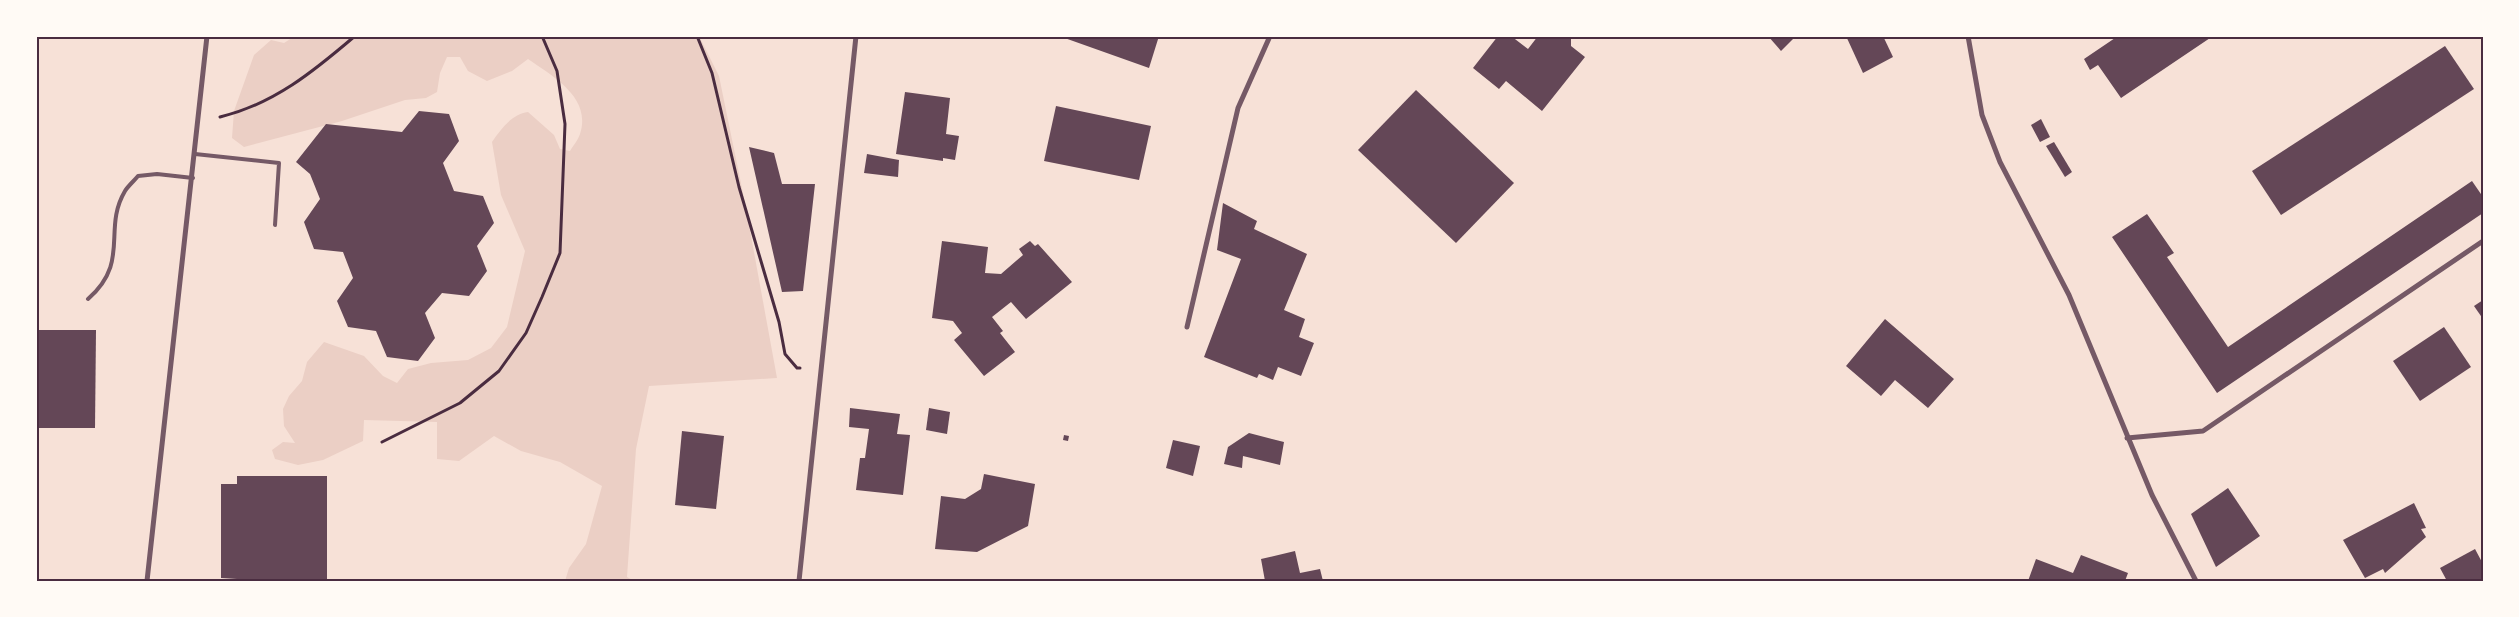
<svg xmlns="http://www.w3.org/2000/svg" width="2519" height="617" font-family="'Fira Sans',sans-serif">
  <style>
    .green { fill: #ebcfc5 }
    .building { fill: #644757 }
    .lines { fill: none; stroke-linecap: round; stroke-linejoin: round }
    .path { stroke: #4a2c40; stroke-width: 3 }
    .service { stroke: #755966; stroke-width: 4 }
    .minor { stroke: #755966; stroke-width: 5 }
    .neatline { fill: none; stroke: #4a2c40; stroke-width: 2 }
  </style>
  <rect width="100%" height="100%" fill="#f7e1d7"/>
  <path class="green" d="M295,36H704L700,38L719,76L745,203L777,378L649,386L636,449L627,577L634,581H565L569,568L586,544L602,486L560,462L521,451L494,436L459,461L437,459V422L364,420L363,441L323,460L298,465L275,459L272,450L283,442L295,443L284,426L283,409L289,396L302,381L307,362L324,342L364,356L383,376L397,383L408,369L431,363L468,360L491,348L507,327L525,251L501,195L492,142C501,129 512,114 528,112L554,135L560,149L570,151C573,146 578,140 580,134C592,97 552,76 528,59L512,71L487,81L468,71L460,57H447L440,73L437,92L426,98L405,100L342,121L244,147L232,138L234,111L254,55L271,40L284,43Z"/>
  <g class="building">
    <polygon points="1059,36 1159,36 1149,68"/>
    <polygon points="1498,36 1511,36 1528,49 1538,36 1571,36 1571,46 1585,57 1542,111 1506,81 1499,89 1473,68"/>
    <polygon points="1768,36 1794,36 1795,37 1781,51"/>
    <polygon points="1846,36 1883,36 1893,57 1863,73"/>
    <polygon points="2118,36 2213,36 2121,98 2098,65 2090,70 2084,59"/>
    <polygon points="2445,46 2474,89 2281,215 2252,171"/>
    <polygon points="1416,90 1514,183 1456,243 1358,150"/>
    <polygon points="905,92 950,98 946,134 959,136 955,160 943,158 943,161 896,154"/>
    <polygon points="1056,106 1151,126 1139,180 1044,161"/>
    <polygon points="419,111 449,114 459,141 443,163 454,191 483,196 494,223 477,246 487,271 469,296 442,293 425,313 435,338 418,361 387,357 376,331 348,327 337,301 353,278 343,252 314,249 304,222 320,199 310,174 296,162 326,124 402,132"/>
    <polygon points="2041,119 2050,137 2040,142 2031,125"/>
    <polygon points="2054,142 2072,172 2065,177 2046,146"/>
    <polygon points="749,147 774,153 782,184 815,184 803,291 782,292"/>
    <polygon points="867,154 899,160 898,177 864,173"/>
    <polygon points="2472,181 2483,197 2483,213 2217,393 2112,237 2147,214 2174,253 2167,257 2228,347"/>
    <polygon points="1223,203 1257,221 1254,229 1307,254 1284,310 1305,319 1299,337 1314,343 1301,376 1278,367 1273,380 1259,374 1257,378 1204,357 1241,259 1217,250"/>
    <polygon points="942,241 988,247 985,273 1001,274 1023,255 1019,249 1030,241 1035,246 1038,244 1072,282 1026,319 1011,302 992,317 1003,331 1000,333 1015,352 984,376 954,340 962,333 953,321 932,318"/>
    <polygon points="2483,300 2483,319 2474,306"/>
    <polygon points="1885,319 1954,379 1928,408 1895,380 1881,396 1846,366"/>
    <polygon points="2444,327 2471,367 2420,401 2393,361"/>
    <polygon points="36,330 96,330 95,428 36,428"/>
    <polygon points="850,408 900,414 897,434 910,435 903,495 856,490 860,458 865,458 869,429 849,427"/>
    <polygon points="929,408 950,412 947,434 926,430"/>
    <polygon points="682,431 724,436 716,509 675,505"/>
    <polygon points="1249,433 1284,442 1280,465 1243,456 1242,468 1224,464 1228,447"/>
    <polygon points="1064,435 1069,436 1068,441 1063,440"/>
    <polygon points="1173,440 1200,446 1193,476 1166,468"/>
    <polygon points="984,474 1035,484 1028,526 977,552 935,549 941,496 965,499 981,489"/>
    <polygon points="237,476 327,476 327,581 237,581 237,579 221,578 221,484 237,484"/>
    <polygon points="2228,488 2260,536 2216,567 2191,514"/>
    <polygon points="2414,503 2426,528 2421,529 2426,537 2385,573 2383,569 2365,578 2343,540"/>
    <polygon points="2475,549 2483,564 2483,581 2447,581 2440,568"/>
    <polygon points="1295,551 1300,573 1320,569 1323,581 1265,581 1261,559"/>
    <polygon points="2081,555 2128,573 2125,581 2028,581 2036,559 2073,573"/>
  </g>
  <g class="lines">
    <g class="path">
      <polyline points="697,36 712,73 739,187 779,322 785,354 797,368 800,368"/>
      <path d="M220,117C274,104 314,71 355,36"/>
      <polyline points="382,442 460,403 499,371 526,333 542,297 560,253 565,124 557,71 542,36"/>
    </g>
    <g class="service">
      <polyline points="195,154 279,163 275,225"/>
      <path d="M88,299C131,261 102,230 125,191C128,186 134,181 138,176L157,174L193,178"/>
    </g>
    <g class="minor">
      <polyline points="1968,36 1982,115 2000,162 2069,295 2152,495 2196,581"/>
      <polyline points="1187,327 1238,108 1270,36"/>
      <polyline points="2127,438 2203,431 2483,241"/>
      <polyline points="147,581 207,36"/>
      <polyline points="799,581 856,36"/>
    </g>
  </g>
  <rect width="2519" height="617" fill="none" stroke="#fffaf5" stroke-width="75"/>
  <rect x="38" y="38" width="2444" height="542" class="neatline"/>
</svg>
